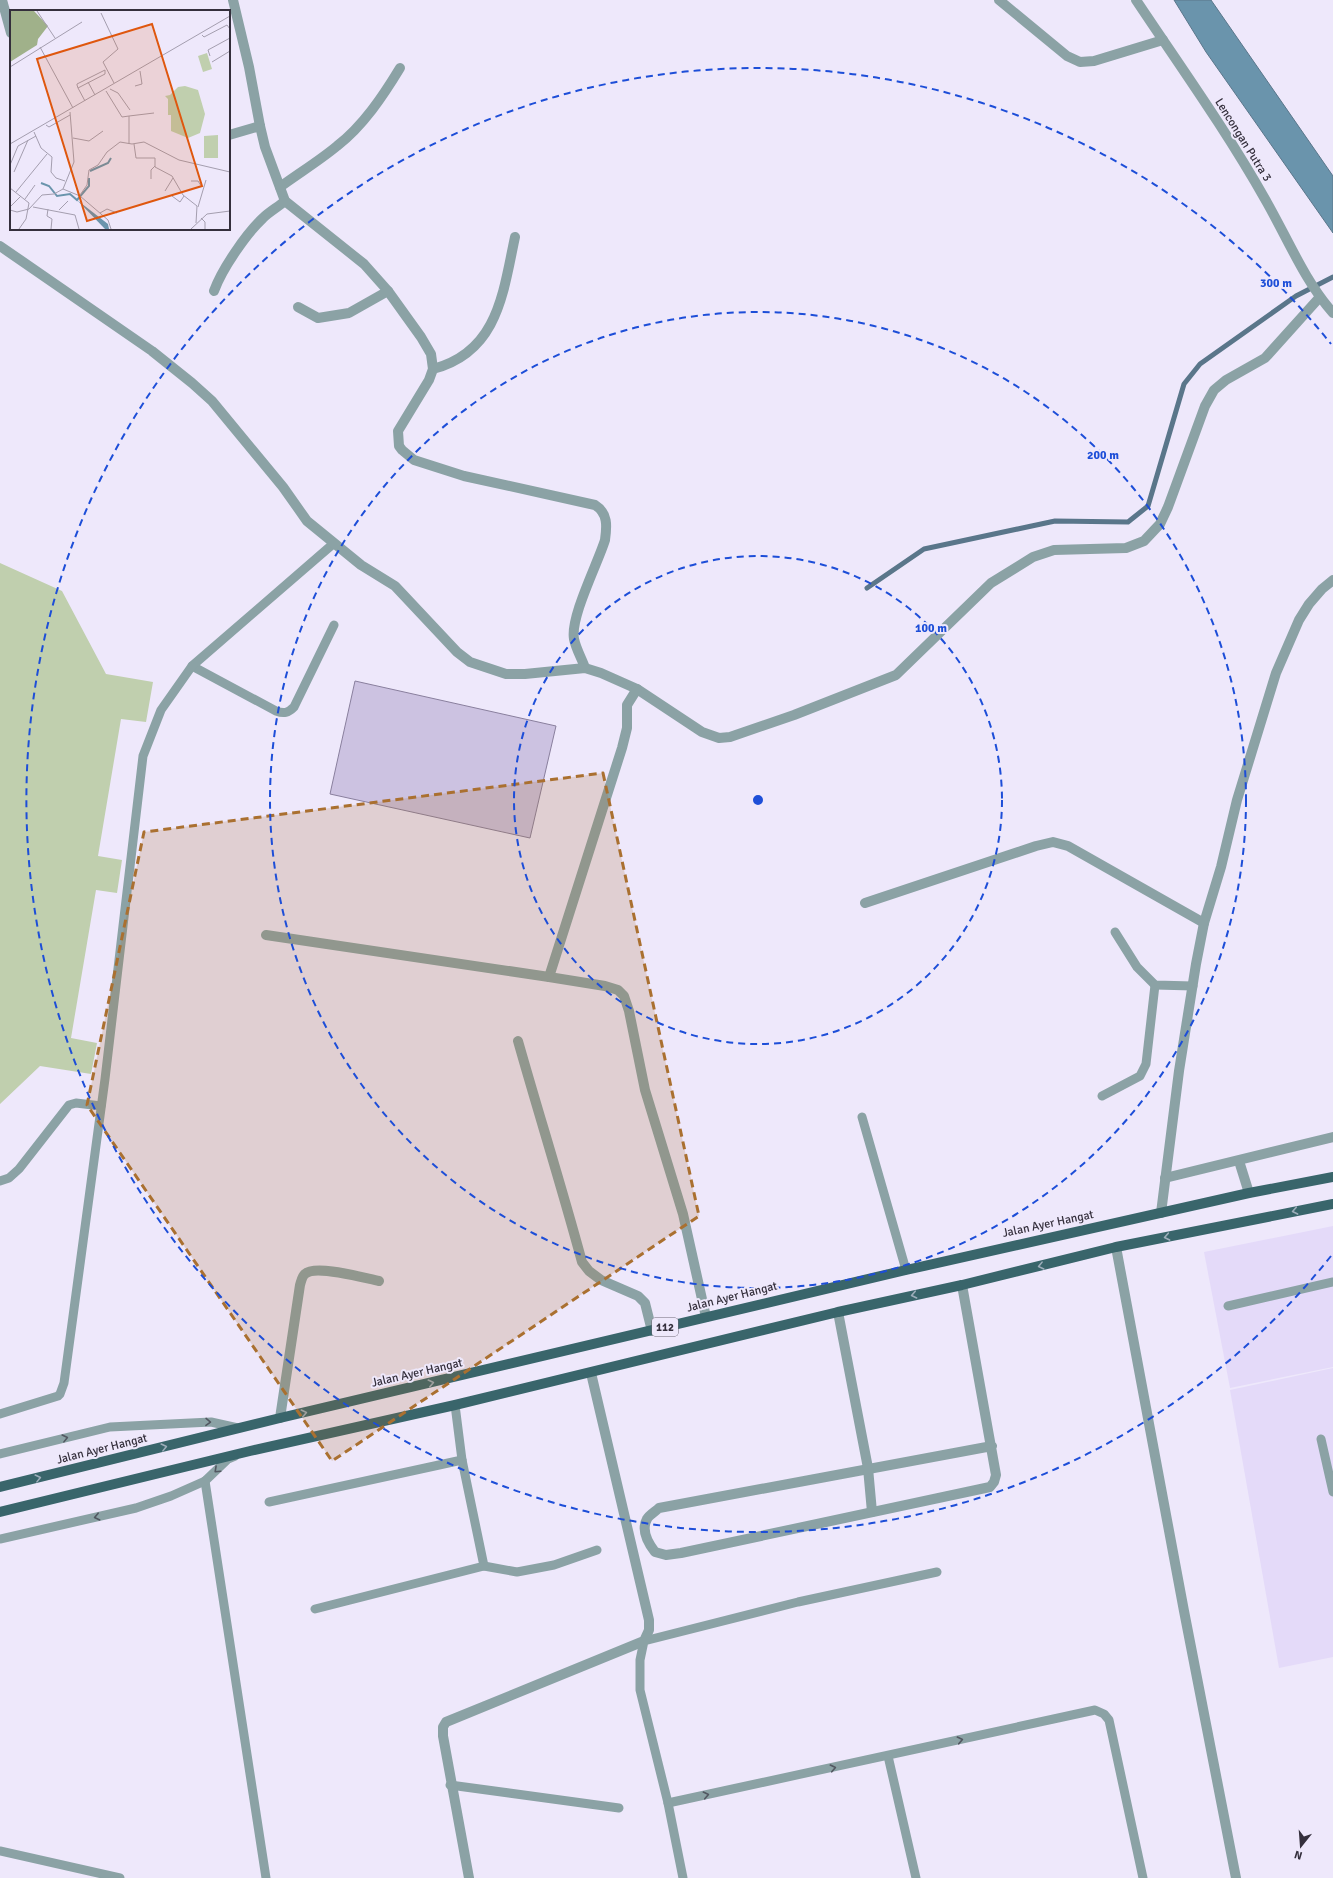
<svg xmlns="http://www.w3.org/2000/svg" width="1333" height="1878" font-family="Signika,sans-serif">
  <style>
    .built { fill: #e4daf9 }
    .green { fill: #c0cfae }
    .water { fill: #6a94ac; stroke: #5a768a }
    .lines { fill: none; stroke-linecap: round; stroke-linejoin: round }
    .stream { stroke: #5a768a; stroke-width: 5 }
    .building { fill: #ccc2e1; stroke: #897f9d }
    .lane { stroke: #8ba2a5; stroke-width: 9 }
    .street { stroke: #8ba2a5; stroke-width: 10 }
    .primary { stroke: #39656b; stroke-width: 10 }
    .oneway { stroke: #9dadba }
    .oneway2 { stroke: #525761 }
    .marked { fill: #aa7030; fill-opacity: 0.2; stroke: #aa7030; stroke-width: 3; stroke-dasharray: 8 5; stroke-linejoin: round }
    .ring { fill: none; stroke: #1d4ed8; stroke-width: 2; stroke-dasharray: 7 5 }
    .labels { text-anchor: middle; dominant-baseline: central; stroke-width: 4; stroke-linejoin: round; paint-order: stroke }
    .shield { fill: #eee8fb; stroke: #6c6675; stroke-width: 1 }
    .shield-label { font-size: 11px; font-weight: bold; fill: #342f3c }
    .street-label { font-size: 12px; fill: #342f3c; stroke: #eee8fb }
    .inset-river { fill: none; stroke: #6a94ac; stroke-width: 2 }
    .inset-road { fill: none; stroke: #a49eaf; stroke-width: 1 }
    .view { fill: #df570e; fill-opacity: 0.15; stroke: #df570e; stroke-width: 2 }
    .inset-edge { fill: none; stroke: #342f3c; stroke-width: 2 }
    .centre { fill: #1d4ed8; stroke: #eee8fb; stroke-width: 2 }
    .ring-label { font-size: 12px; text-anchor: middle; font-weight: bold; fill: #1d4ed8; stroke: #eee8fb; stroke-width: 4; stroke-linejoin: round; paint-order: stroke }
  </style>
  <rect width="100%" height="100%" fill="#eee8fb"/>
  <g class="built">
    <polygon points="1333,1226 1333,1367 1230,1388 1204,1252"/>
    <polygon points="1333,1368 1333,1657 1279,1668 1230,1390"/>
  </g>
  <polygon class="green" points="0,563 62,591 106,674 153,682 146,722 121,719 98,856 122,860 117,893 96,890 71,1038 97,1043 91,1074 40,1066 0,1104"/>
  <polygon class="water" points="1174,0 1211,0 1333,176 1333,233 1206,52"/>
  <g class="lines">
    <polyline class="stream" points="867,588 924,549 1055,521 1128,522 1148,506 1184,384 1200,364 1296,296 1333,277"/>
  </g>
  <polygon class="building" points="355,681 556,726 530,838 330,794"/>
  <g class="lines">
    <g class="lane">
      <path d="M192,666L276,711C284,714 288,713 294,707L334,625"/>
      <polyline points="1115,932 1137,967 1155,985 1193,986"/>
      <polyline points="1102,1096 1140,1076 1146,1064 1155,985"/>
      <polyline points="862,1117 906,1270"/>
      <polyline points="0,1181 9,1178 19,1169 69,1105 76,1103 101,1106"/>
      <polyline points="1228,1306 1333,1282"/>
      <polyline points="0,1414 58,1396 60,1394 64,1383 105,1079 143,756 161,710 192,666 333,544"/>
      <polyline points="1321,1439 1333,1492"/>
      <polyline points="0,1454 110,1427 211,1422 238,1428"/>
      <polyline points="205,1481 266,1878"/>
      <polyline points="269,1502 462,1460"/>
      <polyline points="0,1539 136,1508 171,1496 205,1481 228,1459 235,1456"/>
      <polyline points="484,1566 517,1572 554,1565 597,1550"/>
      <polyline points="315,1609 484,1566 462,1460 455,1405"/>
      <polyline points="888,1756 916,1878"/>
      <polyline points="450,1785 619,1808"/>
      <polyline points="668,1803 1095,1710 1104,1714 1109,1720 1143,1878"/>
      <polyline points="0,1851 120,1878"/>
      <polyline points="683,1878 668,1803 640,1690 640,1660 644,1641 798,1602 937,1572"/>
    </g>
    <g class="street">
      <polyline points="2,0 11,33"/>
      <path d="M233,0L249,67L260,126L265,147L285,201L364,264L388,291L421,337L431,354L433,369L429,380L398,431L399,446L402,450L414,460L464,476L595,505C608,513 607,526 605,540C598,563 570,617 574,639C576,649 582,659 585,668"/>
      <polyline points="999,0 1067,56 1080,62 1094,61 1163,40"/>
      <path d="M1136,0C1180,66 1226,130 1265,199C1287,237 1304,280 1333,313"/>
      <polyline points="229,135 260,126"/>
      <path d="M280,187C299,173 319,161 337,146C363,126 383,96 400,68"/>
      <polyline points="0,246 152,351 192,383 212,401 283,487 307,521 361,565 395,586 457,652 470,662 506,674 525,674 585,668 601,673 637,689 702,732 719,738 730,737 794,715 896,675 991,583 1033,557 1054,550 1126,548 1144,541 1160,524 1168,507 1205,406 1214,390 1226,380 1265,358 1319,298"/>
      <path d="M214,291C222,269 246,234 263,218C269,212 278,207 285,201"/>
      <polyline points="298,307 318,318 349,313 388,291"/>
      <path d="M433,369C498,352 503,293 515,237"/>
      <polyline points="637,689 627,705 627,728 622,748 549,977 605,986 618,990 624,996 629,1011 645,1090 683,1214 706,1317"/>
      <polyline points="865,903 1036,846 1053,842 1068,846 1204,923"/>
      <polyline points="266,935 549,977"/>
      <path d="M518,1041C539,1115 562,1188 582,1262L589,1271L601,1280L638,1296L645,1303L652,1331"/>
      <polyline points="1239,1161 1249,1193"/>
      <polyline points="1165,1178 1333,1137"/>
      <polyline points="1161,1213 1179,1071 1196,964 1204,923 1221,867 1237,800 1276,673 1299,620 1309,604 1322,589 1333,580"/>
      <polyline points="1116,1247 1184,1611 1236,1878"/>
      <path d="M962,1285L996,1475L994,1482L990,1487L681,1553L666,1555L655,1552C648,1543 641,1530 647,1519C649,1515 656,1511 659,1508L992,1446"/>
      <polyline points="838,1312 868,1468 872,1512"/>
      <path d="M280,1418L300,1285C301,1282 302,1276 305,1274C315,1264 364,1278 379,1281"/>
      <polyline points="469,1878 443,1736 443,1727 446,1722 644,1641 649,1630 649,1620 591,1373"/>
    </g>
    <g class="primary">
      <polyline points="0,1487 280,1418 906,1270 1249,1193 1333,1177"/>
      <polyline points="0,1512 250,1451 455,1405 838,1312 962,1285 1116,1247 1333,1204"/>
    </g>
  </g>
  <defs><path id="oneway-chevron" d="M-2-3.5L2.5 0L-2 3.5" fill="none" stroke-width="1.6" stroke-linecap="round" stroke-linejoin="round"/></defs>
  <g class="oneway">
    <use href="#oneway-chevron" transform="translate(1295 1211) rotate(169)"/>
    <use href="#oneway-chevron" transform="translate(1167 1237) rotate(169)"/>
    <use href="#oneway-chevron" transform="translate(1041 1266) rotate(166)"/>
    <use href="#oneway-chevron" transform="translate(914 1295) rotate(168)"/>
    <use href="#oneway-chevron" transform="translate(431 1383) rotate(-13)"/>
    <use href="#oneway-chevron" transform="translate(304 1413) rotate(-13)"/>
    <use href="#oneway-chevron" transform="translate(164 1447) rotate(-14)"/>
    <use href="#oneway-chevron" transform="translate(38 1478) rotate(-14)"/>
  </g>
  <g class="oneway2">
    <use href="#oneway-chevron" transform="translate(208 1422) rotate(1)"/>
    <use href="#oneway-chevron" transform="translate(65 1438) rotate(-14)"/>
    <use href="#oneway-chevron" transform="translate(217 1470) rotate(137)"/>
    <use href="#oneway-chevron" transform="translate(97 1517) rotate(167)"/>
    <use href="#oneway-chevron" transform="translate(960 1740) rotate(-12)"/>
    <use href="#oneway-chevron" transform="translate(833 1768) rotate(-12)"/>
    <use href="#oneway-chevron" transform="translate(706 1795) rotate(-12)"/>
  </g>
  <path class="marked" d="M603,773L699,1216L332,1461L87,1105L144,832Z"/>
  <g class="ring">
    <circle cx="758" cy="800" r="244"/>
    <circle cx="758" cy="800" r="488"/>
    <path d="M1331 1256A732 732 0 1 1 1331 344"/>
  </g>
  <g class="labels">
    <rect class="shield" x="652" y="1318" width="26" height="18" rx="3"/>
    <g class="shield-label">
      <text x="665" y="1327">112</text>
    </g>
    <g class="street-label">
      <text transform="translate(1243 140) rotate(58)">Lencongan Putra 3</text>
      <text transform="translate(1048 1224) rotate(-12)">Jalan Ayer Hangat</text>
      <text transform="translate(732 1297) rotate(-14)">Jalan Ayer Hangat</text>
      <text transform="translate(417 1373) rotate(-13)">Jalan Ayer Hangat</text>
      <text transform="translate(102 1449) rotate(-14)">Jalan Ayer Hangat</text>
    </g>
  </g>
  <g transform="translate(10 10)">
    <rect width="220" height="220" fill="#eee8fb"/>
    <path d="M197,43L202,59L193,62L188,46ZM175,76L188,80L195,104L190,123L178,128L161,121V105H158V89L155,86L160,85L168,77ZM208,125V148H194V126Z" fill="#c0cfae"/>
    <path d="M0,1H24L38,16L28,29L27,35L0,52Z" fill="#a0b18a"/>
    <path d="M67,190L98,214L99,219H95Z" fill="#6a94ac"/>
    <path class="inset-river" d="M80,161L98,153L101,148M31,173L39,176L47,186L60,184L67,190L79,176V168"/>
    <path class="inset-road" d="M27,1L45,28M91,3L108,39L93,52L104,73M192,25L194,27L217,15L220,19M30,37L63,98M200,46L198,40L220,28M202,52L220,41M0,57L72,12M78,72L85,85M125,76L132,74L130,61M68,78L95,64V60L67,74V75L68,78L75,91M100,79L108,83L120,100M96,81L112,107L119,106V134M119,106L144,103M36,115L39,117L60,105M24,122L31,138L42,147L41,162L46,168L55,171M63,128L79,131L93,121M0,134L220,6M124,134L126,148H145V157L162,166L173,185L187,196L186,213M0,155L8,136L26,126M4,162L18,130M141,169V160L145,156M181,171H188L192,177M0,178L19,193L16,209L9,219M53,179L70,186L98,210L101,219M155,181L163,168M6,182L37,144M70,185L77,175L79,160L88,155L97,142L110,132L122,134L134,132L169,150L220,162M162,186L170,192L174,186M15,189L25,175M0,197L11,186M23,197L65,205L69,219M188,197L196,170M38,199L37,206L42,209L41,219M0,200L7,202L19,199L32,185L44,184L53,179L64,152L60,102M49,200L58,191M90,203L97,199L107,203M191,208L195,212V219M181,219L197,204L220,201"/>
    <path class="view" d="M142,14L192,176L77,211L27,49Z"/>
    <rect width="220" height="220" class="inset-edge"/>
  </g>
  <circle cx="758" cy="800" r="6" class="centre"/>
  <g class="ring-label">
    <text x="1276" y="287">300 m</text>
    <text x="1103" y="459">200 m</text>
    <text x="931" y="632">100 m</text>
  </g>
  <g transform="translate(1301 1846) rotate(197)" stroke="#eee8fb" stroke-width="3" paint-order="stroke">
  <path d="M0-3L7 15L0 10L-7 15Z" fill="#342f3c"/>
  <text y="-6" font-size="11" font-weight="bold" text-anchor="middle" fill="#342f3c">N</text>
  </g>
</svg>
